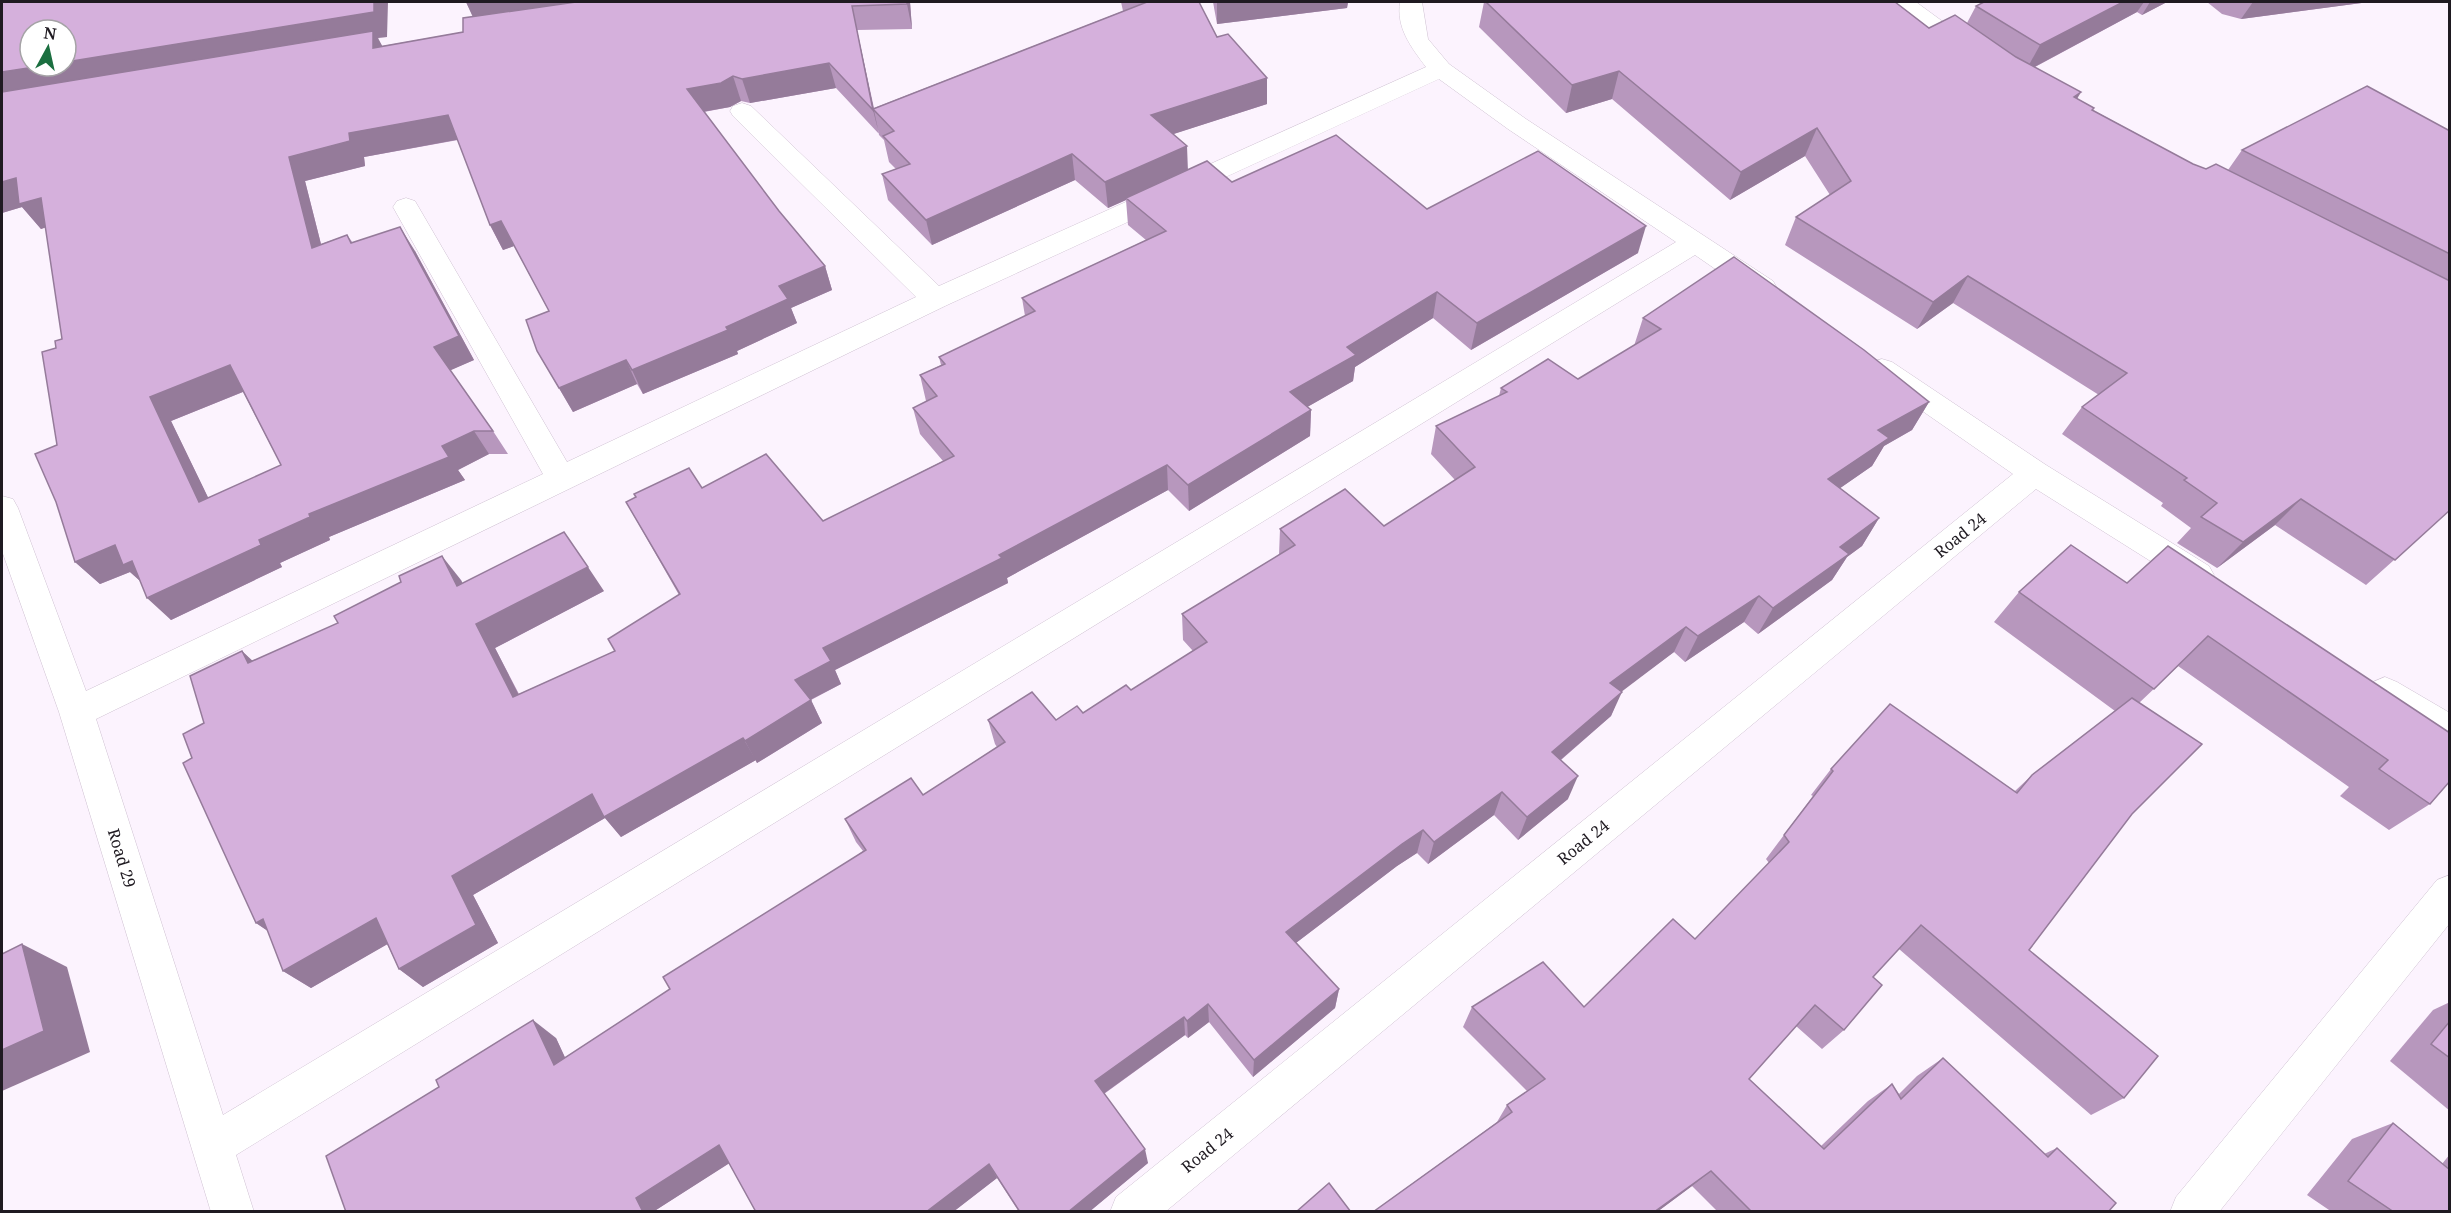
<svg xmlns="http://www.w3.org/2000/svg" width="2451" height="1213" font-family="'Noto Serif',serif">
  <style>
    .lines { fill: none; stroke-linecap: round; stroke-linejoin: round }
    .minor-casing { stroke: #cfc1d2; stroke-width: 1 }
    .minor { fill: #fff; fill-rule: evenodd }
    .wall { fill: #b797bd; fill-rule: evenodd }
    .shaded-wall { fill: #957b9a }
    .building { fill: #d5b0dc; stroke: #957b9a; stroke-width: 1.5; fill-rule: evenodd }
    .labels { text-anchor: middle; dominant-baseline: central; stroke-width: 4.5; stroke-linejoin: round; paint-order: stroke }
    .street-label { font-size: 16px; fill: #1f1a21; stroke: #fff }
  </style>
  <rect width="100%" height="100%" fill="#fcf3fe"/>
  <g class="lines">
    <defs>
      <g id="minor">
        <path d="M1400,2H1422L1428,39L1449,64L1526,119L1773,281L1777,288L1773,295L1763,297L1753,295L1695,255L236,1155L254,1212H211L59,712L2,551V496L13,499L18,508L86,691L543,474L393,207L397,201L406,198L415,201L567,462L916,297L733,116L730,111L733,106L742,103L751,106L939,286L1426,67C1411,47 1396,28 1400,2ZM1439,79L1508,129L1676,242L223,1115L96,719L945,306Z"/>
        <polygon points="1891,2 1916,2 1983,51 1979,56 1963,56"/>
        <polygon points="1882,359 1892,362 2046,465 2209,566 2214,575 2209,584 2198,588 2187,584 2036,489 1165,1212 1110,1212 1116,1197 2013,474 1872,376 1868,369 1872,362"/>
        <polygon points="2385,677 2397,682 2450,713 2450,747 2438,743 2373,702 2368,692 2373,682"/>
        <polygon points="2450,875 2450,923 2219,1212 2170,1212 2176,1197 2437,880"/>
      </g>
    </defs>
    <use href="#minor" class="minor-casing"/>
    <use href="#minor" class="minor"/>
  </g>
  <g class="wall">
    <path d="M466,2H910L912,29L857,30L874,108L1123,11L1121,2H1199L1217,37L1267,78V104L1173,134L1188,170L1232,182L1427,209L1638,253L1471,350L1433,318L1355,367L1353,381L1307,407L1311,410L1310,436L1189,511L1168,490L1007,578L1008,583L835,670L841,684L811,700L822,723L757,763L756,760L621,837L605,818L473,895L498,943L423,987L399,969L387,944L311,988L283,971L268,931L256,923L192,758L204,723L242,651L252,661L461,580L462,583L604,591L495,648L519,694L615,651L679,595L626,502L702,488L823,521L943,461L920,434L913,408L926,401L920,375L941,365L939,357L1025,316L1022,298L1146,240L1128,225L1126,200L1108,208L1075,180L932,245L888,200L882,174L896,169L889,162L884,140L879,135L877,125L879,134L836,88L750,103L741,101L730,107L704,112L779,211L825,266L832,290L791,308L797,323L737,351L738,354L643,394L637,384L573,412L537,351L549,311L514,246L503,250L490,225L458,140L364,157L365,166L305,181L321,244L347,235L353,243L415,251L474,360L450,370L493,431L508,454H489L458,470L465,480L329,537L330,540L280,563L282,567L171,620L140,581L130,572L100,584L75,562L57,445L56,348L62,339L46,227L41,229L22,207L2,213V92L387,37L377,38L382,46L463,32L473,16ZM243,392L281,465L208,498L171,421Z"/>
    <polygon points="1213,2 1348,2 1347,8 1217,24"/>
    <polygon points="1484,2 1895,2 1929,28 1967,23 1976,6 1984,2 2167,2 2142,15 2137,12 2035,67 2077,99 2094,108 2093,110 2193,164 2206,169 2228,170 2242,150 2450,131 2450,510 2366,585 2275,525 2217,568 2177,543 2191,528 2161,506 2163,503 2062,434 2082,407 2099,395 1953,303 1917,329 1785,245 1796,217 1830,195 1805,156 1730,200 1612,99 1566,113 1479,27"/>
    <polygon points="2207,2 2369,2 2241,19 2222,14"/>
    <polygon points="1643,318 1929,402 1912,430 1884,446 1872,466 1840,488 1879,518 1862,546 1847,557 1832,580 1758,634 1744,622 1685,662 1674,652 1621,691 1611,716 1561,760 1568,799 1518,840 1494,815 1428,864 1417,853 1397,866 1296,943 1339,989 1335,1008 1253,1077 1209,1022 1188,1038 1185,1035 1104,1094 1148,1163 1089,1212 1019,1212 997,1178 953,1212 756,1212 729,1163 656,1210 657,1212 346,1212 556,1038 565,1058 670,989 863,851 856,842 845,819 923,795 997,747 995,744 988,720 1056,720 1083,713 1131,690 1193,651 1183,640 1182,614 1279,555 1280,529 1384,526 1455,480 1431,454 1436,426 1499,396 1501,388 1578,379 1634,346"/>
    <polygon points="2127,583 2450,733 2430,804 2389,830 2340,796 2349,787 2178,666 2139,703 2132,814 2029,950 2124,1098 2091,1115 1899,949 1873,977 1844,1030 1822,1049 1796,1026 1749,1079 1821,1146 1868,1101 1892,1084 1899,1094 1917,1076 1943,1058 2044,1154 2057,1148 2108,1212 1718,1212 1692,1186 1657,1212 1373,1212 1497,1122 1507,1105 1527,1091 1463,1027 1472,1007 1584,1007 1695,939 1769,863 1766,859 1813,796 1811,795 1831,769 2015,791 2032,775 2115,711 1994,622 2019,592"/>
    <polygon points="2450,1002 2450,1111 2390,1061 2433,1010"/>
    <polygon points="2393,1123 2442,1164 2450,1154 2450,1212 2332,1212 2307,1195 2352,1139"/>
  </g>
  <g class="shaded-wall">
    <polygon points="374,2 388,2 387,37 378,38 387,55 373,48 2,92 2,64 41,66 66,66 66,62"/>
    <polygon points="466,2 631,2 476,24"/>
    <polygon points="907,2 910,2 912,29 907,4"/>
    <polygon points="1217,2 1348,2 1347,8 1217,24"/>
    <polygon points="2123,2 2144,2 2137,12 2025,72 2040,45"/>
    <polygon points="2150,2 2167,2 2142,15"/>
    <polygon points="2253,2 2369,2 2241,19"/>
    <polygon points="852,6 857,30 879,134 873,110"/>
    <polygon points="829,63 836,88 750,103 742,79"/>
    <polygon points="1619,71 1612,99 1566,113 1572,85"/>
    <polygon points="733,76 741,101 730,107 696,113 687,89"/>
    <polygon points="1267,78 1267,104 1152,141 1151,115"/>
    <polygon points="2081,92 2065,120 2074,97"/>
    <polygon points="448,115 461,139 364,157 365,166 305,181 328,272 312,248 289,157 349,133"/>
    <polygon points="1817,128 1805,156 1730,200 1741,172"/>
    <polygon points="1187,146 1188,172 1126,198 1126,200 1108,208 1105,182"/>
    <polygon points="1072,154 1075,180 932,245 926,220"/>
    <polygon points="16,178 41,198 62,222 41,229 22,207 2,213 2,182"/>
    <polygon points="501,221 514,246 503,250 490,225"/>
    <polygon points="1646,226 1638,253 1471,350 1477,323"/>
    <polygon points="400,227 415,251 474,360 449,371 434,347"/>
    <polygon points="825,266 832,290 791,308 797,323 737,351 738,354 643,394 632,370 726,327 779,286"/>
    <polygon points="1968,276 1953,303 1917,329 1933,302"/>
    <polygon points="1437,292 1433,318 1355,367 1353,381 1288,418 1290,392 1347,347"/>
    <polygon points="626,360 637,384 573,412 559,388"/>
    <polygon points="230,365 250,389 171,421 221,524 199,502 150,397"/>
    <polygon points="1929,402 1912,430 1884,446 1872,466 1813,507 1828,479 1878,430"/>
    <polygon points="1311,410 1310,436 1189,511 1188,485"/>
    <polygon points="474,431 489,454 458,470 465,480 329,537 330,540 280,563 282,567 171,620 147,598 309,514 442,446"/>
    <polygon points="1167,465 1168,490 1007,578 1008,583 835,670 841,684 806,702 795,680 823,648"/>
    <polygon points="2301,499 2275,525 2217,568 2243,542"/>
    <polygon points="1879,518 1862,546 1847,557 1832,580 1758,634 1773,608 1840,547"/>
    <polygon points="115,545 132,561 147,587 130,572 100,584 75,562"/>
    <polygon points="442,556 461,580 476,610 457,586"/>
    <polygon points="588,567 604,591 495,648 531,719 513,697 476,624"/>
    <polygon points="1759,596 1744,622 1685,662 1698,636"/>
    <polygon points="1686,627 1674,652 1600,708 1610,683"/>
    <polygon points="242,651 267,674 248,663"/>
    <polygon points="1622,692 1611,716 1543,775 1552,752"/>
    <polygon points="811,700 822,723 757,763 745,741"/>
    <polygon points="743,738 756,760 621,837 605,818 473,895 498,943 423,987 399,969 452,876 592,794"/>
    <polygon points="1578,776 1568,799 1518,840 1527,817"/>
    <polygon points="1502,792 1494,815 1428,864 1434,842"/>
    <polygon points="1423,830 1417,853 1397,866 1284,952 1286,932 1402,844"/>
    <polygon points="376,918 400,937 311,988 283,971"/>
    <polygon points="263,919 284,942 256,923"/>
    <polygon points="22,944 67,967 90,1052 2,1091 2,1050"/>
    <polygon points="1339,989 1335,1008 1253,1077 1254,1060"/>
    <polygon points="1208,1004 1209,1022 1188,1038 1187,1021"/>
    <polygon points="1184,1017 1185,1035 1099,1097 1095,1081"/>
    <polygon points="533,1020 556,1038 576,1081 554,1065"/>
    <polygon points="719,1145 736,1159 656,1210 657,1212 643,1212 636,1198"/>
    <polygon points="1145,1149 1148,1163 1089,1212 1068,1212"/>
    <polygon points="989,1164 997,1178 953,1212 926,1212"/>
    <polygon points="1711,1171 1692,1186 1657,1212 1654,1212"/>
  </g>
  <g class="building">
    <polygon points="2,2 374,2 374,12 66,62 66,30 30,30 30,66 41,66 2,72"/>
    <path d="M576,2H907V4L852,6L873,110L829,63L742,79L733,76L721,83L687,89L779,211L825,266L779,286L788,299L726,327L728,330L632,370L626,360L559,388L537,351L526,320L549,311L501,221L490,225L448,115L349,133L350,141L289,157L312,248L347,235L351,243L400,227L459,336L434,347L493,431H474L442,446L449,457L309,514L310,517L259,540L261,545L147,598L132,561L123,565L115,545L75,562L56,502L35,454L57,445L42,352L56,348L55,341L62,339L41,198L19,204L16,178L2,182V92L373,31V48L463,32V18ZM230,365L281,465L199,502L150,397Z"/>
    <polygon points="1147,2 1199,2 1217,37 1228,34 1267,78 1151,115 1187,146 1105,182 1072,154 926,220 882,174 910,164 883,136 894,131 873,109"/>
    <polygon points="1486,2 1895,2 1929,28 1955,15 2016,57 2081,92 2074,97 2094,108 2092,110 2193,164 2206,169 2216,164 2450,281 2450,510 2395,560 2301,499 2243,542 2201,517 2217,503 2184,480 2187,478 2082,407 2127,373 1968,276 1933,302 1796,217 1851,181 1817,128 1741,172 1619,71 1572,85"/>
    <polygon points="1984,2 2123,2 2040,45 1976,6"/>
    <polygon points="2367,86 2450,131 2450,254 2242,150"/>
    <polygon points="1336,135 1427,209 1538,151 1646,226 1477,323 1437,292 1347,347 1356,355 1290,392 1311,410 1188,485 1167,465 999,555 1002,558 823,648 831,661 795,680 811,700 745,741 743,738 604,817 592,794 452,876 476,925 399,969 376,918 283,971 263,919 256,923 183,763 192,758 183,734 204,723 190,676 242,651 248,663 338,623 334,616 401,582 399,576 442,556 457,586 564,532 588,567 476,624 513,697 615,651 608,639 680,594 626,502 636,497 634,494 689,468 702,488 766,454 823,521 954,456 913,408 937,396 920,375 945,364 939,357 1035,311 1022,298 1166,231 1126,198 1207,161 1232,182"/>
    <polygon points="1734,257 1864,350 1929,402 1878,430 1889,438 1828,479 1879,518 1840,547 1849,554 1773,608 1759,596 1698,636 1686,627 1610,683 1622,692 1552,752 1578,776 1527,817 1502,792 1434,842 1423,830 1402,844 1286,932 1339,989 1254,1060 1208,1004 1187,1021 1184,1017 1095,1081 1145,1149 1068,1212 1020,1212 989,1164 926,1212 756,1212 719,1145 636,1198 643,1212 346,1212 326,1156 439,1087 436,1080 533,1020 554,1065 670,989 663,977 866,850 845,819 911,778 923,795 1005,742 988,720 1032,692 1056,720 1077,706 1083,713 1126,685 1131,690 1207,642 1182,614 1295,545 1280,529 1345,489 1384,526 1475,467 1436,426 1507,392 1501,388 1548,359 1578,379 1661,329 1643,318"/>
    <polygon points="2071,545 2127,583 2168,546 2450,733 2450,781 2430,804 2379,769 2388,760 2208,636 2154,689 2019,592"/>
    <polygon points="2132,698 2202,744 2132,814 2029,950 2158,1056 2124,1098 1921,925 1873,977 1882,985 1844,1030 1815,1005 1749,1079 1824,1149 1892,1084 1901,1099 1943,1058 2048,1157 2057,1148 2116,1203 2108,1212 1752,1212 1711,1171 1654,1212 1373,1212 1512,1112 1507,1105 1545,1079 1472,1007 1543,962 1584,1007 1673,919 1695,939 1789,842 1784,835 1833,771 1831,769 1890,704 2017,793 2032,775"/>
    <polygon points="22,944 44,1031 2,1050 2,954"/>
    <polygon points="2450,1021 2450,1058 2431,1044"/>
    <polygon points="2393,1123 2450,1170 2450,1212 2394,1212 2348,1181"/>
    <polygon points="1329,1183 1351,1212 1296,1212"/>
  </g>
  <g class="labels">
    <g class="street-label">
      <text transform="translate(1960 535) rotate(-39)">Road 24</text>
      <text transform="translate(1583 842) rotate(-39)">Road 24</text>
      <text transform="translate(122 858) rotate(73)">Road 29</text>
      <text transform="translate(1207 1150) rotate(-39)">Road 24</text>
    </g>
  </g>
  <rect width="2451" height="1213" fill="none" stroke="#1f1a21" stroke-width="6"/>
  <g transform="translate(48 48) rotate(8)"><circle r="28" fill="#ffffff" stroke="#a5a3a6" stroke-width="1.5"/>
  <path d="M0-4.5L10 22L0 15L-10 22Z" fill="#1b6f40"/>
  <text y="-9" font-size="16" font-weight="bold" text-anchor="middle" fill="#1f1a21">N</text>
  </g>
</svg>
